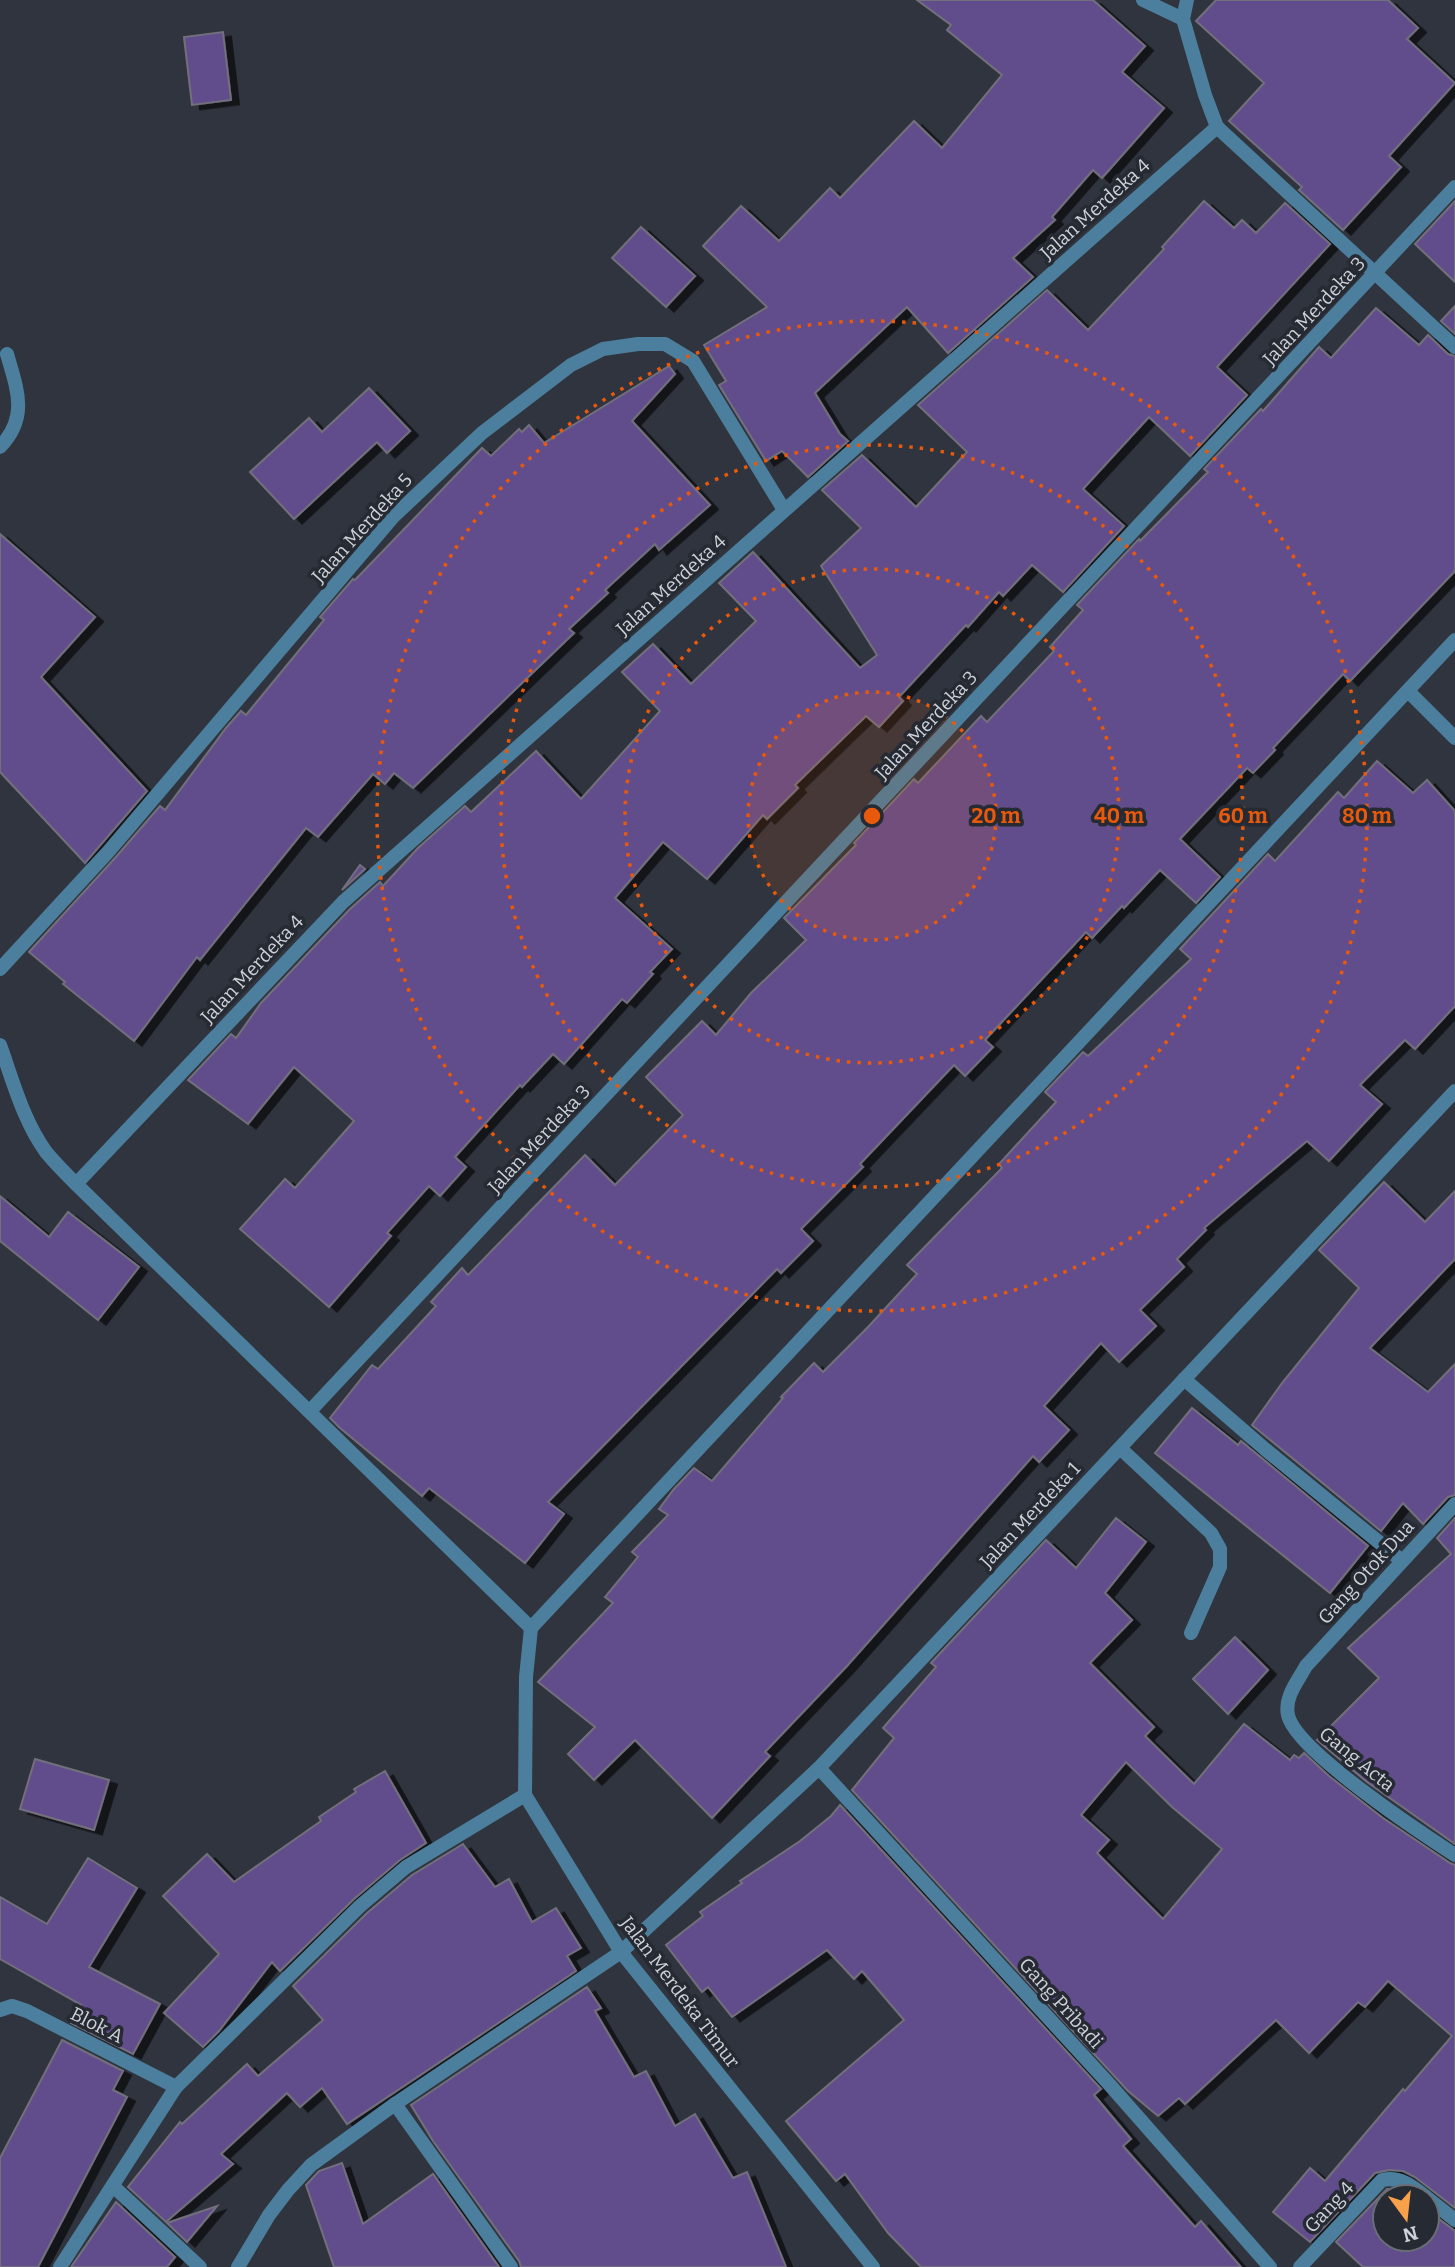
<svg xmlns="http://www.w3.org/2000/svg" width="1455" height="2267" font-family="Bitter,serif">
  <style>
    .building { fill: #624e8c; stroke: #726f7c; stroke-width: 2; fill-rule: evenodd; filter: url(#shadow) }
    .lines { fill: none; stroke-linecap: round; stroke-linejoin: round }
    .minor { stroke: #4c7f9d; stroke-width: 14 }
    .ring { fill: none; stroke: #e8590c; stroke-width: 3.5; stroke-dasharray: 3.5 7 }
    .labels { text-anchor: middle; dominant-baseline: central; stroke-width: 7; stroke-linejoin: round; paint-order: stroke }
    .street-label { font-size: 19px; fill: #cfd2d9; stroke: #252a33 }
    .centre { fill: #e8590c; stroke: #252a33; stroke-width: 3.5 }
    .ring-label { font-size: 21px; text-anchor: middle; font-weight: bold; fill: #e8590c; stroke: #252a33; stroke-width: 7; stroke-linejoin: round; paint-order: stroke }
  </style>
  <defs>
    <filter id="shadow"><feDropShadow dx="8" dy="4.5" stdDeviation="0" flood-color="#0009"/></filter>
  </defs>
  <rect width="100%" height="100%" fill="#2f343e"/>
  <g class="building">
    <polygon points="917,0 1093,0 1145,46 1122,72 1164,108 1102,178 1093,170 1052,217 1055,220 1013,258 1033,277 948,353 907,307 815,393 840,434 848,441 808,477 782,451 766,461 719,385 726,381 704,345 767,307 703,246 741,206 779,241 830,188 840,198 914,121 942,148 1002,75 947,30 951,25"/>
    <polygon points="1216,0 1388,0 1418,28 1407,39 1455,83 1389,156 1401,167 1343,230 1299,190 1302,187 1229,121 1264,83 1196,21"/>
    <polygon points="223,32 231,100 192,105 184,37"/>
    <polygon points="1204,201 1234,228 1242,220 1256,233 1285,203 1330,244 1217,367 1247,395 1190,456 1149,417 1083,489 1124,526 1063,592 1032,565 1003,596 999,592 968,627 966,625 899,697 903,701 879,727 866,716 795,785 798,788 767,819 763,815 707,879 663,842 615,898 672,949 650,972 653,974 627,1003 622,999 564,1064 553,1054 522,1087 520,1085 455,1157 466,1167 440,1196 429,1186 387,1233 391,1236 329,1307 240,1229 285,1179 295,1188 354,1121 294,1067 248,1124 188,1080 231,1034 236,1038 261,1003 350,909 380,882 383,886 418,848 465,806 471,812 536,751 581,799 660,711 622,672 653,644 691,684 756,621 719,583 753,552 860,668 877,655 821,566 861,528 822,490 862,455 916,507 967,452 918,405 1047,290 1088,330 1164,249 1162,247"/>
    <polygon points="1455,201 1455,282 1415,244"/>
    <polygon points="641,227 695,276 666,307 612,258"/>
    <polygon points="1455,306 1455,334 1441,321"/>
    <polygon points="1376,308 1419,345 1428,335 1448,354 1455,356 1455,571 1350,681 1343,674 1273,748 1275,750 1253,773 1247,768 1180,839 1220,877 1196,903 1160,870 1124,908 1122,906 1092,938 1086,932 985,1040 993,1047 965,1076 954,1065 860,1164 863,1167 801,1229 813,1241 781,1273 777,1269 548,1502 564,1514 525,1563 429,1488 422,1496 340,1428 330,1418 372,1365 378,1369 436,1306 431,1302 462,1268 468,1275 585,1155 615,1185 683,1115 646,1077 702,1021 716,1035 751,993 806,940 784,918 856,845 854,843 914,779 918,783 981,716 987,722 1054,651 1050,647 1083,610 1077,605 1139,539 1140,541 1205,475 1208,472 1204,469 1261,409 1263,411 1319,347 1331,358"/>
    <polygon points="669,366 675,374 632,421 710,505 659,550 655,544 605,590 608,593 569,629 574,633 413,788 394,773 385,784 373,774 318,837 306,828 200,960 197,957 134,1041 63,984 65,982 29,952 115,858 160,806 165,810 226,728 241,711 246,715 324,620 320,617 353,579 355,580 482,448 491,456 519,429 522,432 529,425 544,443"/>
    <polygon points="369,388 410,431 387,453 377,442 294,519 250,472 309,418 322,432"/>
    <polygon points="0,534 95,617 41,677 147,791 85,863 0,772"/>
    <polygon points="1377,761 1413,793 1427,780 1455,811 1455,1006 1415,1049 1405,1040 1360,1085 1382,1104 1329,1161 1307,1141 1204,1228 1206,1230 1177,1259 1184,1267 1140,1310 1156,1326 1119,1362 1101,1343 1044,1406 1069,1430 1039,1462 1033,1456 847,1666 765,1752 770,1756 712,1818 635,1740 594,1780 568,1754 595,1727 538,1682 613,1603 605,1597 638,1557 632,1552 668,1515 659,1509 674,1489 694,1468 712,1481 783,1398 781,1397 814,1363 823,1372 868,1327 917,1274 907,1265 1002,1168 999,1164 1056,1102 1045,1092 1083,1052 1088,1056 1191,959 1180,949 1268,854 1275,861 1338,792 1344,798"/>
    <polygon points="360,865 365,869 342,890"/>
    <polygon points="1384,1182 1425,1222 1455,1191 1455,1259 1370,1348 1428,1392 1455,1364 1455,1495 1448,1497 1423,1524 1403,1503 1381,1531 1252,1425 1282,1383 1359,1288 1319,1250"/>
    <polygon points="0,1196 49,1237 68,1212 139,1267 98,1320 0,1241"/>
    <polygon points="1192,1408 1238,1445 1241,1441 1368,1546 1330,1593 1155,1453"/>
    <path d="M1116,1518L1146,1542L1105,1593L1132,1620L1090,1663L1154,1727L1145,1736L1194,1784L1244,1724L1290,1760L1294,1755L1299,1758L1304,1753L1329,1776L1383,1818L1450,1863L1455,1865V2208L1415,2177L1403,2171L1389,2170L1375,2173L1310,2242L1273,2212L1310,2168L1325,2181L1403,2089L1405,2091L1452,2036L1388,1981L1365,2007L1358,2002L1309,2053L1276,2020L1185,2104L1179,2098L1158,2116L1128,2091L852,1790L894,1738L883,1728L936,1667L931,1663L1046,1540L1076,1568ZM1126,1762L1172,1807L1222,1849L1163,1919L1097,1853L1109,1840L1081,1815Z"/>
    <polygon points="1455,1518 1455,1844 1367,1782 1317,1740 1379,1678 1348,1648 1451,1554 1437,1538"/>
    <polygon points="1235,1637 1268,1670 1228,1714 1193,1679"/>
    <polygon points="35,1759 109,1780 94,1830 20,1809"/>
    <polygon points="385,1771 426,1843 400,1860 354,1899 280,1971 272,1962 219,2031 203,2047 164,2013 219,1954 163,1896 207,1854 234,1882 321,1821 319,1817 356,1792 354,1789"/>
    <polygon points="840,1805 1101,2089 1094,2095 1131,2139 1123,2146 1195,2227 1201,2221 1241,2267 921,2267 888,2233 845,2174 836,2181 786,2121 904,2020 862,1971 854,1979 827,1950 732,2017 708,1987 702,1992 666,1945 703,1916 700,1912 742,1883 740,1881 800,1841 831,1816"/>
    <polygon points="463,1844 495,1887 509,1879 532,1922 556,1908 581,1948 567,1956 576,1971 347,2124 322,2088 300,2107 287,2093 221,2154 233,2164 166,2222 128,2187 180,2122 182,2124 247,2064 258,2076 323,2020 293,1986 367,1913 412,1875"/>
    <polygon points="88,1858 137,1888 89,1967 160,2004 133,2054 71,2023 81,2005 0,1959 0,1897 47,1924"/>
    <polygon points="587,1987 601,2008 595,2011 634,2077 646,2071 675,2126 695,2114 733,2178 747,2172 786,2267 521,2267 519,2261 433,2141 411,2105"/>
    <polygon points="62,2040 123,2071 113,2090 127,2097 38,2267 0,2267 0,2158"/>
    <polygon points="342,2163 363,2224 433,2174 499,2267 334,2267 306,2185 319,2171"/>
    <polygon points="1387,2189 1397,2190 1410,2197 1385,2197 1385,2239 1427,2239 1427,2210 1455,2231 1455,2267 1363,2267 1336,2242"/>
    <polygon points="116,2202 175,2257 167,2267 71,2267"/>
    <polygon points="217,2206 187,2242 167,2223"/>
  </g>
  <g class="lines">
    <g class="minor">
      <polyline points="1143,0 1183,19"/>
      <polyline points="1217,127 1455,347"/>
      <path d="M0,447C29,417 17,389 7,354"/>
      <polyline points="1408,691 1455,738"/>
      <polyline points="0,969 108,852 393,517 482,433 571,365 603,349 638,344 665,344 693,361 784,510"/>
      <path d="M0,1045C13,1081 23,1120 46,1152C55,1163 66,1174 76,1184L531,1628"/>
      <polyline points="76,1184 343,902 1217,127 1205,95 1183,19 1187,0"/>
      <polyline points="1184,1379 1266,1450 1402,1561"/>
      <polyline points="310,1411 1455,187"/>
      <polyline points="1120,1448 1211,1533 1220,1549 1220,1567 1191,1633"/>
      <path d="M1455,1504L1306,1666C1298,1681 1284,1697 1288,1715C1295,1750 1421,1833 1455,1855"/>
      <polyline points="531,1628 1455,640"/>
      <polyline points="531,1628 526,1677 525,1795 621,1952 873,2267"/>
      <polyline points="819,1768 1109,2084 1270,2267"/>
      <polyline points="0,2010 12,2006 27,2011 176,2087"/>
      <polyline points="395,2104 511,2267"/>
      <polyline points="113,2186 200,2267"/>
      <polyline points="1427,2198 1455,2220"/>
      <polyline points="60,2267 176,2087 360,1906 406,1867 525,1795"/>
      <polyline points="238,2267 269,2215 288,2190 311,2165 395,2104 621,1952 819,1768 1455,1091"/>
      <path d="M1300,2267L1382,2180C1400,2176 1412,2186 1426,2197"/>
    </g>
  </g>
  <circle cx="872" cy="816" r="124" fill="#e8590c" fill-opacity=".12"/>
  <g class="ring">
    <circle cx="872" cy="816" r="124"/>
    <circle cx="872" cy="816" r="247"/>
    <circle cx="872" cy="816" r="371"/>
    <circle cx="872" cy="816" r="495"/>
  </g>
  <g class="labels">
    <g class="street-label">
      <text transform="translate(1095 209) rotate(-42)">Jalan Merdeka 4</text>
      <text transform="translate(1314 311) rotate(-47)">Jalan Merdeka 3</text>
      <text transform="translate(362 528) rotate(-48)">Jalan Merdeka 5</text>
      <text transform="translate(671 585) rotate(-42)">Jalan Merdeka 4</text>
      <text transform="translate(926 725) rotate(-47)">Jalan Merdeka 3</text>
      <text transform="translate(252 969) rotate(-47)">Jalan Merdeka 4</text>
      <text transform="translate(539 1139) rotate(-47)">Jalan Merdeka 3</text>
      <text transform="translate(1030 1515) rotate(-47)">Jalan Merdeka 1</text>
      <text transform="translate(1366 1572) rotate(-48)">Gang Otok Dua</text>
      <text transform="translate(1357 1759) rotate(39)">Gang Acta</text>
      <text transform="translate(680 1992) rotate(53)">Jalan Merdeka Timur</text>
      <text transform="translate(1061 2003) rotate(48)">Gang Pribadi</text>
      <text transform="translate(97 2025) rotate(27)">Blok A</text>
      <text transform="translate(1329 2207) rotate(-47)">Gang 4</text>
    </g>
  </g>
  <circle cx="872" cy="816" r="10" class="centre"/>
  <g class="ring-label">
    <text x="996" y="823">20 m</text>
    <text x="1119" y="823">40 m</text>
    <text x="1243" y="823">60 m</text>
    <text x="1367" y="823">80 m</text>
  </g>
  <g transform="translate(1406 2218) rotate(165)"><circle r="33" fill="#252a33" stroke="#696d75" stroke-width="2"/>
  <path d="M0-5L12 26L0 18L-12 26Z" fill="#f8a14a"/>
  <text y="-10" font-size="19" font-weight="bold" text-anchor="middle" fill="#cfd2d9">N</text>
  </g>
</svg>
